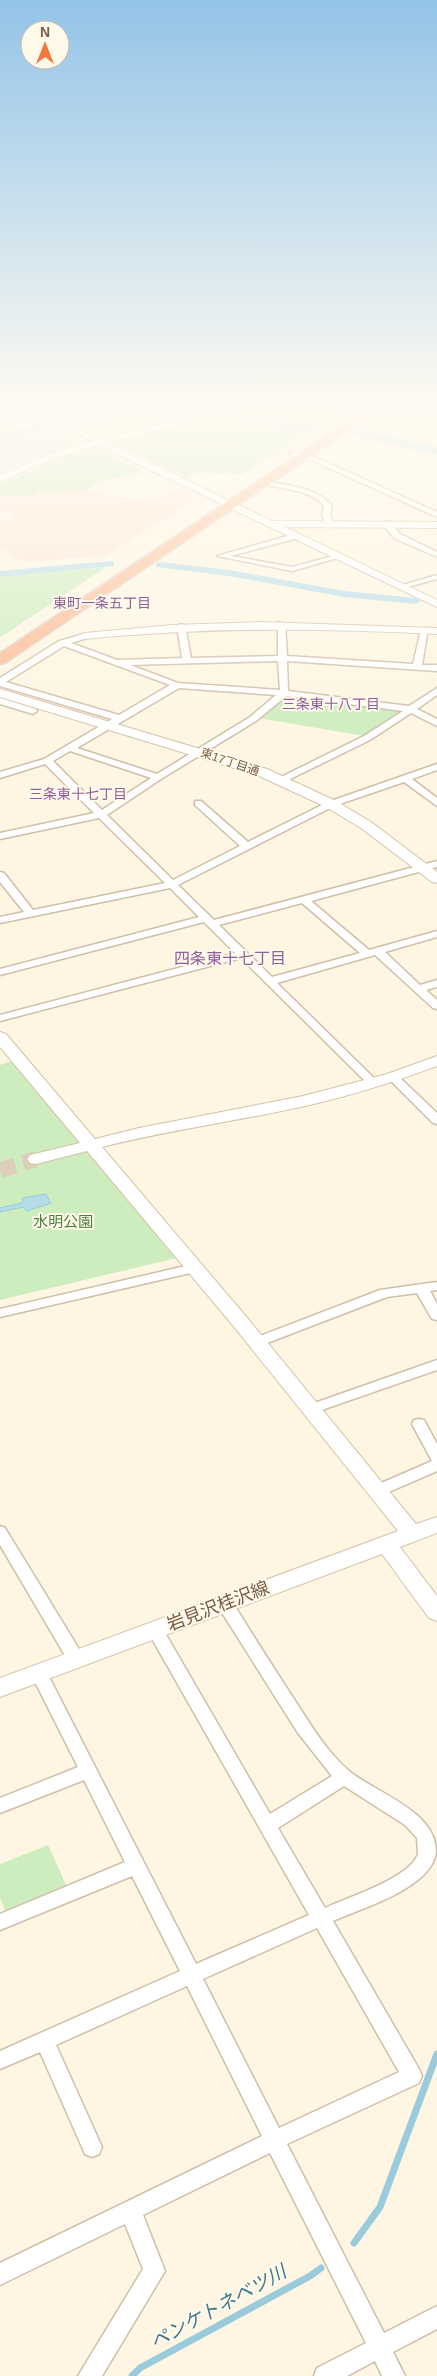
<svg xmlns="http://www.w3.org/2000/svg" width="437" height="2376" font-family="Arial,'Noto Sans JP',sans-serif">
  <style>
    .commercial { fill: #ffe6d5 }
    .industrial { fill: #ede6dd }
    .green { fill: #cdedbf }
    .water { fill: #b5dce9; stroke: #9acbdc }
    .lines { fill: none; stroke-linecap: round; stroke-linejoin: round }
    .stream { stroke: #9acbdc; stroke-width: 7 }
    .canal { fill: #b5dce9; fill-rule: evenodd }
    .river { fill: #b5dce9; fill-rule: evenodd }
    .secondary-tunnel { stroke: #dcd0bb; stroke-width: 16; stroke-dasharray: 16 8; stroke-linecap: butt }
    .street-casing { stroke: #d0bea8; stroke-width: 3 }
    .secondary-casing { stroke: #d6c1a7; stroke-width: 2 }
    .highway-casing { stroke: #dfd8d3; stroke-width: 3 }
    .street { fill: #fff; fill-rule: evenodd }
    .secondary { fill: #fff; fill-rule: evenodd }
    .highway { fill: #fdba94; fill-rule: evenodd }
    .labels { text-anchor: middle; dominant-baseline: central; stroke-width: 4; stroke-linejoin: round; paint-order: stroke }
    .far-street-label { font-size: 12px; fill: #785d46; stroke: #fff9ea }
    .far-neighbourhood-label { font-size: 14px; fill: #8e619c; stroke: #fff9ea }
    .park-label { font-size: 15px; fill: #4a7f3d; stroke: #fff9ea }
    .neighbourhood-label { font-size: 16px; fill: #8e619c; stroke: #fff9ea }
    .near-street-label { font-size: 18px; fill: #785d46; stroke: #fff9ea }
    .near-water-label { font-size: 19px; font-style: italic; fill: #3e788d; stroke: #fff9ea }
  </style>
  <rect width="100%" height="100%" fill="#fef6e2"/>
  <polygon class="commercial" points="181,489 196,497 191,503 103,556 22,562 0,548 0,522 15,518 0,510 0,496 33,496 36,492 86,490 138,501 152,502 168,492"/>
  <g class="industrial">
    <polygon points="0,409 18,409 41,420 0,427"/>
    <polygon points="45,409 117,409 61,416"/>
    <polygon points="63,431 81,441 26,461 0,473 0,442"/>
  </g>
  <g class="green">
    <polygon points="253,409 350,409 241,475 226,473 216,474 201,471 186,477 115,443 115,442"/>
    <polygon points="95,447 145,472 108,480 94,485 86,490 37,492 33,496 0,496 0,485 57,460"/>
    <polygon points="106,567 1,637 0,637 0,577"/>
    <polygon points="286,695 405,710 365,736 258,718"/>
    <polygon points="11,1061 16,1066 20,1066 33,1086 177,1258 0,1300 0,1065"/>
    <polygon points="48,1845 68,1889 6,1913 0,1898 0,1864"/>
  </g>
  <polygon class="water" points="46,1194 51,1203 27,1211 23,1207 0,1212 0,1208 22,1203 23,1198"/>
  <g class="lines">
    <g class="stream">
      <polyline points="354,2243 380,2207 437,2054"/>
      <polyline points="132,2376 140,2368 310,2276 321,2268"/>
    </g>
    <g class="canal">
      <polygon points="111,561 114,562 114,566 0,577 0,571"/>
      <polygon points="159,562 229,570 344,591 416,598 421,601 416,604 344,597 229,576 156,567 156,563"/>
    </g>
    <g class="river">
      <path d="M124,409H193L312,424L319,428L312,432C258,425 204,414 150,415C99,416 49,430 0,441V433L74,417Z"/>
      <polygon points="359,429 437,447 437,455 354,436 352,433"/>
    </g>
    <polyline class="secondary-tunnel" points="0,1170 36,1159"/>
    <defs>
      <g id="street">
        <polygon points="292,452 317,458 437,512 437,517 313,461 290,455 290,453"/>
        <path d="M264,481C286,485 317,487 332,506L330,515L333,523L326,525L322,515L324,506C311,489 281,489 262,484V482Z"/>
        <polygon points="384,522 390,522 400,534 437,552 437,557 394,538 383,524"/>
        <polygon points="295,534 298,534 298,538 231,556 292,567 337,555 341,557 292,571 217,556"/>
        <polygon points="437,575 437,579 400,589 396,587"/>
        <path d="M278,622L285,624L287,656L413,664L421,630L428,628L422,665H437V671L287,661L288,691L409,706L437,688V695L417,709L437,719V726L411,713L370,740L280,784L275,781L277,779L364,736L403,711L286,696L256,721L161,779L107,815L173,880L240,846L195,805V801H201L248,842L328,802L437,764V770L412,779L437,798V806L404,782L334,806L178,885L214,920L437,861V867L311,901L369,950L437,931V937L385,952L420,985L437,980V987L426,990L437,1000V1009L433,1008L375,955L277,983L377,1081L379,1083L373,1086L369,1085L241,958L0,1021V1015L235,953L204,922L0,975V969L199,917L170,888L0,923V917L24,912L0,882V872L4,873L33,910L165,883L99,818L0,839V833L94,813L45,764L0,778V772L44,759L112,719L0,686V678L59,641L84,634L88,636L87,638L71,643L117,660L182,658L177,626L181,624L185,626L191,658L278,656ZM64,646L170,685L119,715L6,682ZM278,661L280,690L178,683L130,665ZM179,688L276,695L250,717L157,774L77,748ZM70,751L151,778L102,810L53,761ZM302,903L360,953L272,977L219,925Z"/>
        <polygon points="0,698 36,709 37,711 33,714 0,704"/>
        <polygon points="393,1074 397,1075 437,1113 437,1124 433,1123 387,1077"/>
        <polygon points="194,1264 199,1265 201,1268 199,1271 0,1317 0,1309"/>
        <polygon points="437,1282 437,1290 430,1291 437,1304 437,1320 432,1319 417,1293 387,1297 262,1345 252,1345 250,1342 252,1339 380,1290"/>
        <polygon points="437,1360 437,1370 316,1412 306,1412 304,1409 306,1406"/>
        <polygon points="419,1419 424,1420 437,1444 437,1471 382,1495 377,1496 372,1495 370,1491 372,1487 432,1461 412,1424 414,1420"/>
        <polygon points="0,1526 5,1528 82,1654 84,1659 82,1664 76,1665 70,1664 0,1545"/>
        <path d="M225,1598L231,1600C251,1632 271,1664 292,1696C309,1722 325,1750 349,1771C374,1792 437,1811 436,1852C432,1888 362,1908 333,1921L419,2069L422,2076L419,2083L287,2144L384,2333L437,2306V2329L393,2352L405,2376H382L375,2361L347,2376H314L317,2368L366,2343L270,2153L143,2215L165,2271L102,2376H78L143,2269L125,2224L0,2285V2263L262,2136L187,1986L56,2045L102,2147L99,2154L92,2157L85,2154L40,2052L0,2069V2051L180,1971L132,1876L0,1930V1914L125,1862L84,1780L0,1813V1798L78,1767L31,1674L33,1669L39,1668L45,1669L196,1964L309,1915L147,1630L149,1626L155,1624L161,1626L270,1814L332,1776L298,1733L219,1608L217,1604L219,1600ZM344,1786L405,1825L417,1838L418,1854C410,1878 348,1897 325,1908L278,1828ZM317,1928L399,2072L279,2128L203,1979Z"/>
      </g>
      <g id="secondary">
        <polygon points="27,409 37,409 100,439 225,409 239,409 238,411 108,442 272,521 437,522 437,528 285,527 437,600 437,607 98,445 53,459 0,482 0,475 47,455 91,441"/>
        <path d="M260,622L437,628V634C319,628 202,627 84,639L78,636L84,633L173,625Z"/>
        <polygon points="0,689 267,769 336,801 371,822 437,872 437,883 432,882 361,828 326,807 257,775 0,697"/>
        <path d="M0,1032L6,1034L95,1139L139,1128L303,1096L387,1074L437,1056V1066C394,1082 350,1096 305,1106C238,1121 169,1130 102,1147L249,1320L416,1524L437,1517V1533L400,1547L437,1596V1621L429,1618L382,1554L0,1697V1678L398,1531L235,1328L87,1151L36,1164L30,1163L27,1159L30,1155L80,1143L0,1047Z"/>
      </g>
      <polygon id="highway" points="367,409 380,409 5,663 0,664 0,653"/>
    </defs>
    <use href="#street" class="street-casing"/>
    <use href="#secondary" class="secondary-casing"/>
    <use href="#highway" class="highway-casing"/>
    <use href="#street" class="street"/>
    <use href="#secondary" class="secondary"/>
    <use href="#highway" class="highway"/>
  </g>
  <linearGradient id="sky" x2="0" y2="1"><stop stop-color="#93c4e8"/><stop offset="0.55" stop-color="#fffbf2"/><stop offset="1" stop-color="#fffbf2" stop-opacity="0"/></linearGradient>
  <rect width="437" height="741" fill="url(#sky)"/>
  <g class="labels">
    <g class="far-street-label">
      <text transform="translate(230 762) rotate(19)">東17丁目通</text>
    </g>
    <g class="far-neighbourhood-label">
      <text x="102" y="603">東町一条五丁目</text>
      <text x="331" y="704">三条東十八丁目</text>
      <text x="78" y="794">三条東十七丁目</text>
    </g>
    <g class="park-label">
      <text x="63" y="1221">水明公園</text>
    </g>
    <g class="neighbourhood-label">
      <text x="230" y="958">四条東十七丁目</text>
    </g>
    <g class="near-street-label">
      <text transform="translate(218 1606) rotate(-21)">岩見沢桂沢線</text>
    </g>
    <g class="near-water-label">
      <text transform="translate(218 2307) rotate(-29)">ペンケトネベツ川</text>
    </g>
  </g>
  <g transform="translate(45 45)"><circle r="24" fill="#fff9ea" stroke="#c9bba8"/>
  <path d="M0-4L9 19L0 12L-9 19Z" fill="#f2783d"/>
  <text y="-8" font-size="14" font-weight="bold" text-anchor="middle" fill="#785d46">N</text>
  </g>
</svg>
